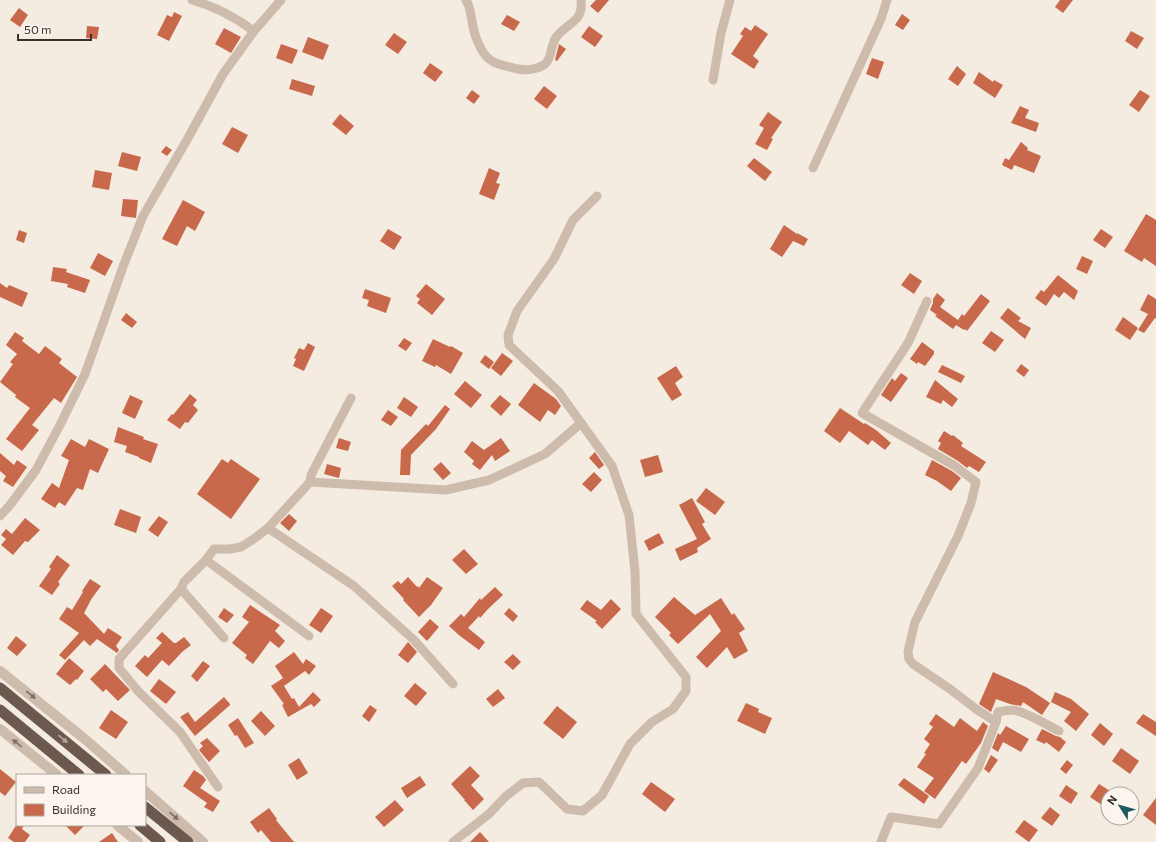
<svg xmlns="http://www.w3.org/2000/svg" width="1156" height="842" font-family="Commissioner,sans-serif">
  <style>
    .building { fill: #c8694b }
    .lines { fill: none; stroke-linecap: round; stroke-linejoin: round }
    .minor { stroke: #cdbbac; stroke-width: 9 }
    .tertiary { stroke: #cdbbac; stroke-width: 10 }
    .trunk { stroke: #6c584f; stroke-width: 11 }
    .oneway { fill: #7d6f65 }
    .oneway2 { fill: #b4a69e }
  </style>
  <rect width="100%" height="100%" fill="#f4ebe1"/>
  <g class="building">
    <polygon points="596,0 609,0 598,13 590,6"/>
    <polygon points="1060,0 1073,0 1063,13 1055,7"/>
    <polygon points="19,8 28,15 20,27 10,20"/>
    <polygon points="174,12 182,16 169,41 157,35 167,15 172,17"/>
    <polygon points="902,14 910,20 903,30 895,25"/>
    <polygon points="507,15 520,22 514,31 501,24"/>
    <polygon points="755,25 768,34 753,56 759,61 754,69 731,54 743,36 740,34 745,27 751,31"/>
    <polygon points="87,26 99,27 97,39 86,38"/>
    <polygon points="589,26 603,36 595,47 581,37"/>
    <polygon points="224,28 241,37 231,53 215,44"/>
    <polygon points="1131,31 1144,38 1137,49 1125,41"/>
    <polygon points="394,33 407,42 398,54 385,45"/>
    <polygon points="308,37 329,45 323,60 302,52"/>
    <polygon points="281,44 298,50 292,64 276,58"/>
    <polygon points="559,44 566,49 557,61 555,60"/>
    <polygon points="872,58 884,62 878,79 866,74"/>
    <polygon points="430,63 443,72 435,82 423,73"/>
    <polygon points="957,66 966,74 958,86 948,79"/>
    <polygon points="979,72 993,82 994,80 1003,85 995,98 973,83"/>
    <polygon points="292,79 315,86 312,96 289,89"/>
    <polygon points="544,86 557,96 547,109 534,99"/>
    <polygon points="472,90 480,96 474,104 466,98"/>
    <polygon points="1140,90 1150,96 1139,112 1129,105"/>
    <polygon points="1020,106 1029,110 1025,118 1039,123 1036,132 1011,123"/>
    <polygon points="768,112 782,122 771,138 773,139 767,150 755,144 764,128 759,125"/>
    <polygon points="340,114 354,126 346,135 332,124"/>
    <polygon points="232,127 248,135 238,153 222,144"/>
    <polygon points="1021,142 1028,148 1027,150 1041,156 1034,173 1014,165 1012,170 1002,165 1005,158 1009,160"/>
    <polygon points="166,146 172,150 167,156 161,152"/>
    <polygon points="122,152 141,157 137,171 118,166"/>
    <polygon points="754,158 772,172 765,181 747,166"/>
    <polygon points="489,168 500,173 496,183 500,184 494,200 479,194"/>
    <polygon points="95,170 112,173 109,190 92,187"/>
    <polygon points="123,199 138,200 136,218 121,216"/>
    <polygon points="183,200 205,212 195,231 187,226 177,246 162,239"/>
    <polygon points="1146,214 1156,220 1156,266 1144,258 1142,262 1124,251"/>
    <polygon points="784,225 797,234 797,233 808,239 804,246 793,241 782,257 770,249"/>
    <polygon points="388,229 402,237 394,250 380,241"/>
    <polygon points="1101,229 1113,237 1105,248 1093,240"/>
    <polygon points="19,230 27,233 24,243 16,240"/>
    <polygon points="98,253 113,261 105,276 90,268"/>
    <polygon points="1082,256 1093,261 1087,274 1076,269"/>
    <polygon points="53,267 67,269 66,272 90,280 85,293 67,287 68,284 51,281"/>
    <polygon points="910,273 922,281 914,294 901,285"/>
    <polygon points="1058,275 1078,291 1074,300 1064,292 1059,298 1054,294 1046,306 1035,298 1041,290 1044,292"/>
    <polygon points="0,283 7,288 9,285 28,293 22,307 0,297"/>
    <polygon points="426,284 445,299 432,315 417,303 420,299 416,296"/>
    <polygon points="365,289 391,298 386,313 367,306 369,300 362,298"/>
    <polygon points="937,293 945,300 940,307 958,320 962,314 964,316 981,294 990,301 967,331 965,329 964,330 956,325 953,329 935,316 937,315 930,310 933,303 933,299"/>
    <polygon points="1148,294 1156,299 1156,319 1155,318 1144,333 1138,330 1148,314 1140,310"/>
    <polygon points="1008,308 1021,318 1018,321 1031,328 1025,339 1000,318"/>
    <polygon points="126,313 137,322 132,328 121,320"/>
    <polygon points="1123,317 1138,328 1130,340 1115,330"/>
    <polygon points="991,331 1004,340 995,352 982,343"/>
    <polygon points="15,332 24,338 22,341 39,354 45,346 62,359 59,363 77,377 61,403 54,398 32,425 39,430 22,451 6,439 30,408 15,397 16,395 0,382 13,364 10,362 17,354 6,345"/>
    <polygon points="404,338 412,343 406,351 398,346"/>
    <polygon points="433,339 450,347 451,346 463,353 451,374 436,365 435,367 422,361"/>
    <polygon points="922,342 934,351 934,354 925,366 918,362 917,364 910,359"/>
    <polygon points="308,343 315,347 304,371 293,366 296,359 294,358 299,348 304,350"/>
    <polygon points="502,353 513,361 501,376 491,368"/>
    <polygon points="485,355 494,362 489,369 480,362"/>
    <polygon points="1021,364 1029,370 1024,377 1016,371"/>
    <polygon points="942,365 965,376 961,383 938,372"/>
    <polygon points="676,366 683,377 675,383 682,395 672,401 657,378"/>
    <polygon points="901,373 908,378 891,402 881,395 892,378 895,381"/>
    <polygon points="935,380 958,399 952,407 943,400 941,404 926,397"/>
    <polygon points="465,381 482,395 471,408 454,394"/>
    <polygon points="534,383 556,399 561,406 555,415 548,410 540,422 518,405"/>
    <polygon points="190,394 197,400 193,405 198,410 188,423 185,422 180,429 167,420 172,414 173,415"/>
    <polygon points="130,395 143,401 135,419 122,413"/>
    <polygon points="500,395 511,404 501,416 490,406"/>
    <polygon points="404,397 418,407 411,417 397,408"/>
    <polygon points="445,405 450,409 436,429 411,455 410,475 400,475 401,450 426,424 428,426"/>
    <polygon points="840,408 864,424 865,423 876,430 891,443 885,450 872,440 868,445 849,431 840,443 824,431"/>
    <polygon points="388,410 398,417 391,426 381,420"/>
    <polygon points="118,427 144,437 143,439 158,444 151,463 139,458 139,457 125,452 127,446 114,442"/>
    <polygon points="944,431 952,436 953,435 963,443 961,446 986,462 979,472 969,466 967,468 958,461 938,449 941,443 938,441"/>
    <polygon points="339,438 351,442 348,451 336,448"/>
    <polygon points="501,438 510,451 495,461 492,455 480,470 472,464 474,461 464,452 472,441 484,450"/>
    <polygon points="71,439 85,447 89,439 109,449 98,473 90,469 83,490 77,488 65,506 59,502 55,508 41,499 52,483 59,488 69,460 61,456"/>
    <polygon points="595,452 604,465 599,469 589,458"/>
    <polygon points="0,453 14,465 17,460 27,467 13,487 3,481 6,476 0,471"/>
    <polygon points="658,455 663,472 645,477 640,460"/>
    <polygon points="222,459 228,463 231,459 260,479 231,519 197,494"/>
    <polygon points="932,460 952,471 961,478 951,491 937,481 925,475"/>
    <polygon points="441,462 451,473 443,480 433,469"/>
    <polygon points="327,464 341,468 339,478 324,474"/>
    <polygon points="594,472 602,480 591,492 582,484"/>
    <polygon points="706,488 725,502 715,515 696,501"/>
    <polygon points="692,498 705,522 702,524 711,539 697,548 698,552 680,561 675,549 697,539 679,505"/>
    <polygon points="120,509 141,517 136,533 114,525"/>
    <polygon points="289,514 297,521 289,531 280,523"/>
    <polygon points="159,516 168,522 158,537 148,530"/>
    <polygon points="25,518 40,530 28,542 25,541 13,555 1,545 6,539 1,535 6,529 12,534"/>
    <polygon points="659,533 664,543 649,551 644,541"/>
    <polygon points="464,549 478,564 466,574 452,560"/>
    <polygon points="57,555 70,565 58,582 60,584 52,595 39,586 51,569 49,567"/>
    <polygon points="408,577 417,587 418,586 419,588 427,577 443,588 431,605 419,617 403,600 404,599 392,586 398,581 401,584"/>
    <polygon points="90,579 101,586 92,598 84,613 104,634 108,628 122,637 116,646 119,650 117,653 97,639 90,646 84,640 65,660 59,655 79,633 59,619 67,607 72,610 83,592 82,591"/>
    <polygon points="495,587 503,595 488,609 480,618 479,616 468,628 485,642 479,650 460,636 449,626 461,614 464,617 480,598 481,600"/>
    <polygon points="674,597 695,615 721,598 732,615 734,613 745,629 739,633 748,651 734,659 727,647 707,668 696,657 721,631 710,614 678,644 669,635 671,633 655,617"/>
    <polygon points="611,599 621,609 602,629 595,622 597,621 580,609 587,600 601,610"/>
    <polygon points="250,605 280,625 275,631 285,641 279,648 270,641 253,664 245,658 247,655 232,643 249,622 242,617"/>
    <polygon points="224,608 234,615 227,623 218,617"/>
    <polygon points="321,608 333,616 321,633 309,625"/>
    <polygon points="509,608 518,616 513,622 504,614"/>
    <polygon points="430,619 439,627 427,641 418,632"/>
    <polygon points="162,632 174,643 176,643 184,637 191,645 182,652 169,666 162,660 147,677 135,666 145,655 148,658 162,643 156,638"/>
    <polygon points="16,636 27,645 17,656 7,648"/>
    <polygon points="408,642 417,652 408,663 398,655"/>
    <polygon points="294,652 303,664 306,659 316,666 309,675 305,671 284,686 292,699 294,698 299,707 313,692 321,700 314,707 311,704 288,717 282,705 284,704 271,686 283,678 275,666"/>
    <polygon points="513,654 521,662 513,670 504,662"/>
    <polygon points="69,658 84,671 77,680 76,679 70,685 56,674"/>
    <polygon points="203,661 210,666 197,682 191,676"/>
    <polygon points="105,664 130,690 118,701 106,689 103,692 90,679"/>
    <polygon points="993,672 1026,687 1050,703 1042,715 1023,702 1021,706 1010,704 996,699 991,712 979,704"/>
    <polygon points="159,679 176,692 166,704 150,691"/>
    <polygon points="415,683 427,693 416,706 404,696"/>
    <polygon points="498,689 505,698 493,707 486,699"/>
    <polygon points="1055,692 1071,699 1089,714 1076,731 1064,721 1071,712 1051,702"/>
    <polygon points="224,697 230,704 230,705 195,736 180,717 188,712 195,722"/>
    <polygon points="746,703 759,709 758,712 772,718 765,734 737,721"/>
    <polygon points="370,705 377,710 369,722 362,716"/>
    <polygon points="557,706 577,722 563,739 543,723"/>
    <polygon points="111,710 128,722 116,739 99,728"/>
    <polygon points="261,711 275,726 265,736 251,721"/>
    <polygon points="936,714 954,727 960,718 977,731 983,722 988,726 981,743 966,764 962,761 935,799 924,791 934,778 917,767 926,754 924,753 930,744 924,739 933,727 929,724"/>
    <polygon points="1143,714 1156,722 1156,736 1136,723"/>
    <polygon points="238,718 254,743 245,748 237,735 235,736 228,725"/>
    <polygon points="1100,723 1113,734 1104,746 1091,735"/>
    <polygon points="1006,726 1029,739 1021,752 1003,742 998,752 992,748 998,733 1000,735"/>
    <polygon points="1042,729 1056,736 1060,737 1066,742 1059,752 1046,742 1045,744 1036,740"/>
    <polygon points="207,738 220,751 209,762 199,750 203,746 200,743"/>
    <polygon points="1121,748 1139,761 1130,774 1112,761"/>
    <polygon points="991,755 998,760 989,773 984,769"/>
    <polygon points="299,758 308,773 297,780 288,765"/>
    <polygon points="1067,760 1073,765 1066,774 1060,769"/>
    <polygon points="470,766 480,776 471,785 484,799 473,810 464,800 465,800 451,784"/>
    <polygon points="0,769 16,782 5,796 0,792"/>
    <polygon points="194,770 203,776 206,780 200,788 220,801 213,812 204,807 207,803 183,786"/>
    <polygon points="420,776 426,785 407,798 401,788"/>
    <polygon points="904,778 929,796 924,804 898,785"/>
    <polygon points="651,782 675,799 665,812 642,794"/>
    <polygon points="1099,784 1110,791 1108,794 1108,809 1090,797"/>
    <polygon points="1066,785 1078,793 1071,804 1059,796"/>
    <polygon points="1156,798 1156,825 1143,815"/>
    <polygon points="395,800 404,810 384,827 375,817"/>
    <polygon points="1050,807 1060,815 1052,826 1041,818"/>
    <polygon points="269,808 277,819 276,820 294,842 271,842 261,830 258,833 250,822"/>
    <polygon points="1024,820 1038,830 1029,842 1015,832"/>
    <polygon points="17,824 24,825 22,829 30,835 25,842 14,842 8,838"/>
    <polygon points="65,825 85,825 75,835"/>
    <polygon points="480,832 489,842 470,842"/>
    <polygon points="112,833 118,842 99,842"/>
  </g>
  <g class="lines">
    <g class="minor">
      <path d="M192,0C214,6 236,18 254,31"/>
      <path d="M466,0C471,8 471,17 473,27C475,37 482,56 492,61C498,65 511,67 518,69C527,71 541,69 547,62C552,55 551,43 557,36C567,23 584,22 581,0"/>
      <polyline points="713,80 721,33 730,0"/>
      <polyline points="813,168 881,19 887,0"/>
      <polyline points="927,301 908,343 862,413 955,466 976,482 971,503 958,536 915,622 908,651 909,659 913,664 950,689 976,709 996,722"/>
      <polyline points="310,482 446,490 489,480 545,454 581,423"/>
      <polyline points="0,516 10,505 36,470 60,425 85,374 124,264 143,216 188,138 223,74 254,31 281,0"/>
      <polyline points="268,528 354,586 414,640 453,684"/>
      <polyline points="206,560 309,636"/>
      <polyline points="181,589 224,638"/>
      <polyline points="218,787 180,732 138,691 119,668 119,659 181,589 184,582 206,560 214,549 230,549 241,547 255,538 268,528 310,482 311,475 351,398"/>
      <polyline points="453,842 489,814 505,797 523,783 539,782 567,809 583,811 602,795 630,744 652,722 673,709 686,691 686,677 636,614 635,571 629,515 612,466 558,391 509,345 508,335 517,311 554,259 573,220 597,196"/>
      <path d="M881,842L891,817L939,824L978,768L996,722L998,712C1003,711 1008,710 1013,710C1027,712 1047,725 1059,731"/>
    </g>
    <g class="tertiary">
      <polyline points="0,671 86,740 126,775"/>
      <polyline points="0,729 57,775"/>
      <polyline points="145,791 203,842"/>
      <polyline points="117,825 138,842"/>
    </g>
    <g class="trunk">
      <polyline points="0,688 106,775"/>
      <polyline points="0,710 79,775"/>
      <polyline points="145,807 188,842"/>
      <polyline points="140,825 160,842"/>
    </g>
  </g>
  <defs><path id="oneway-solid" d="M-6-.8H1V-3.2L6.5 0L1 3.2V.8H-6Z"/></defs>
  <g class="oneway">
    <use href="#oneway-solid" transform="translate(31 695) rotate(39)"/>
    <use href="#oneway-solid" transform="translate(17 743) rotate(-141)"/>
    <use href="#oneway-solid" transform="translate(174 816) rotate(41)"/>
  </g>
  <use class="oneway2" href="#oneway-solid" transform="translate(63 739) rotate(39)"/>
  <rect x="16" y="774" width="130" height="52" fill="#fbf5ee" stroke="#aea6a0"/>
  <rect x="24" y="787" width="20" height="6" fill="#cdbbac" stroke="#aea6a0"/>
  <text x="52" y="794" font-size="12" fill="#3b302b">Road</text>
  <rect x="24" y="804" width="20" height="12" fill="#c8694b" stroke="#aea6a0"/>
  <text x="52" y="814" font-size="12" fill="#3b302b">Building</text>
  <g transform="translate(1120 806) rotate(307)"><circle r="19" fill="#fbf5ee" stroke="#aea6a0"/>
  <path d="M0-3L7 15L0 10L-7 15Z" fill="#1f5a5e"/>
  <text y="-6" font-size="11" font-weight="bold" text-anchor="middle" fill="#3b302b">N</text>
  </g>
  <path d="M18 34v6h73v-6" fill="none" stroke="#3b302b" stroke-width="2"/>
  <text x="24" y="34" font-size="12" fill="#3b302b" stroke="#fbf5ee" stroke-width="3" paint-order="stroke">50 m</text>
</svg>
